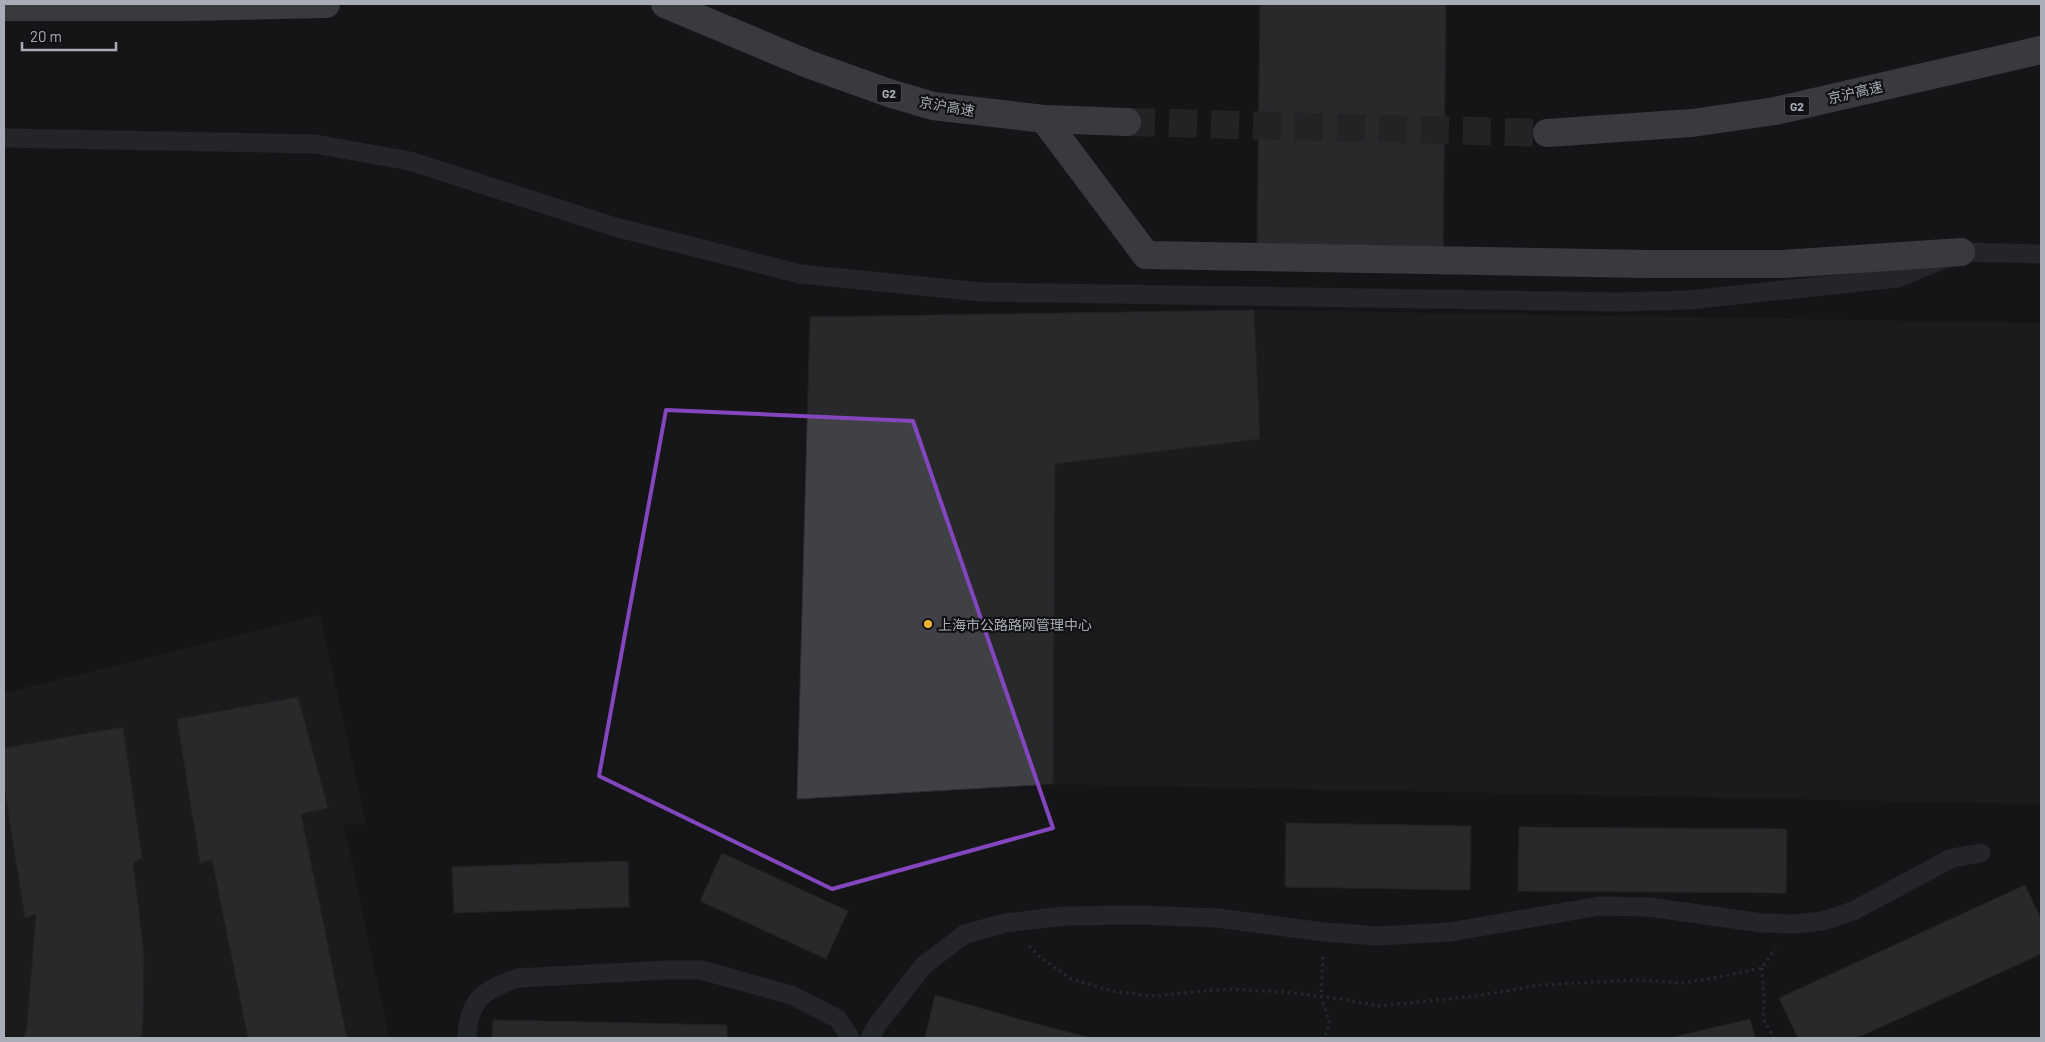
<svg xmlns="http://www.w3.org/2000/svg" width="2045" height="1042" font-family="Barlow,'Noto Sans SC',sans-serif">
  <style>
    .built { fill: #222225 }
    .building { fill: #404145; stroke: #303034 }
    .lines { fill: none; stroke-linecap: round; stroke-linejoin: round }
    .motorway-tunnel { stroke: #333438; stroke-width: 28; stroke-dasharray: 28 14; stroke-linecap: butt }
    .path { stroke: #3d3f44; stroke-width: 3; stroke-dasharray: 2.5 4; stroke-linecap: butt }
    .service { stroke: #37383d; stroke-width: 19 }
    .motorway { stroke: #63666e; stroke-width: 28 }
    .marked { fill: none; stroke: #8446be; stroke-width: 4; stroke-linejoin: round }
    .poi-dot { fill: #f2b134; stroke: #111113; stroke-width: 2 }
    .labels { text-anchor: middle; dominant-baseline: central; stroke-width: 4.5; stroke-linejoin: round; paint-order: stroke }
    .shield { fill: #111113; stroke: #7b7e86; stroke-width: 1 }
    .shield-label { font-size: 12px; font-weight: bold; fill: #a8adb8 }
    .street-label { font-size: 14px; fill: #a8adb8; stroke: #111113 }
    .poi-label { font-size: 14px; fill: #a8adb8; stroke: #111113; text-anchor: start }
  </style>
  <rect width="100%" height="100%" fill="#161618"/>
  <g class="built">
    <polygon points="1254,310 2041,323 2041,804 1053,784 1055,464 1260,439"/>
    <polygon points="320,615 366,824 344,825 389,1038 4,1038 4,693"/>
  </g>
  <g class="building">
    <polygon points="1260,4 1446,4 1443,251 1257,248"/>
    <polygon points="1254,310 1260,439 1055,464 1053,784 797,799 810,317"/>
    <polygon points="298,697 328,808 301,814 347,1038 248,1038 212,860 200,863 177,719"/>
    <polygon points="123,727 142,858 133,862 144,955 143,1024 141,1038 24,1038 27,1026 36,914 25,918 4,786 4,748"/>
    <polygon points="1286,823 1471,826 1470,890 1285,887"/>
    <polygon points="1519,827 1787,829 1786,893 1518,891"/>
    <polygon points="722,853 848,911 826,959 700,901"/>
    <polygon points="628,861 629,907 454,913 452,867"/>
    <polygon points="2025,885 2041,919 2041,954 1857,1038 1798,1038 1779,998"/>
    <polygon points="935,995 1022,1020 1091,1038 925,1038"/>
    <polygon points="1750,1019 1755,1038 1670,1038"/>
    <polygon points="493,1020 727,1025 727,1038 492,1038"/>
  </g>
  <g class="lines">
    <polyline class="motorway-tunnel" points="1127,122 1547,133"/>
    <g class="path">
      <polyline points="1029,946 1040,957 1071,979 1112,991 1152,996 1227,989 1284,992 1342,999 1379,1006 1476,996 1540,985 1636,980 1682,983 1714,978 1762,968 1775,949"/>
      <polyline points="1323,957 1321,996 1330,1024 1324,1038"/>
      <polyline points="1762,968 1764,1001 1763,1018 1774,1038"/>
    </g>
    <g class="service">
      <polyline points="4,138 315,144 410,161 615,227 800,274 982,292 1619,302 1689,300 1898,278 1961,252 2041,254"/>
      <path d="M467,1038C468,1000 484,989 518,978L667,970H701L791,995L838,1019L850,1038"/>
      <polyline points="870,1038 877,1025 924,965 965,934 1005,923 1065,916 1139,915 1217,918 1324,932 1378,936 1450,932 1599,906 1649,907 1762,923 1793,924 1823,921 1853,911 1952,858 1981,853"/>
    </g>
    <g class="motorway">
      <polyline points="665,4 808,64 889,93 933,106 1044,119 1127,122"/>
      <polyline points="4,7 187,7 326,4"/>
      <polyline points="1044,119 1146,255 1648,264 1783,264 1961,252"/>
      <polyline points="1547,133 1692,123 1775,111 2041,50"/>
    </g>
  </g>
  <path d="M0 0H2045V1042H0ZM666,410L913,421L1053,828L832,889L599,776Z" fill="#161618" fill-opacity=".55" fill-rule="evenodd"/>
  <path class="marked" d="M666,410L913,421L1053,828L832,889L599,776Z"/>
  <circle class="poi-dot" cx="928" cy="624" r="5"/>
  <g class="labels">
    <g class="shield">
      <rect x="876.5" y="83.5" width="25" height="19" rx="4"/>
      <rect x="1784.5" y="96.5" width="25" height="19" rx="4"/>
    </g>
    <g class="shield-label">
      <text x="889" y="93">G2</text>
      <text x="1797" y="106">G2</text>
    </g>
    <g class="street-label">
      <text transform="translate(1855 92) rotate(-13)">京沪高速</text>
      <text transform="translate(947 106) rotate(10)">京沪高速</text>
    </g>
    <g class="poi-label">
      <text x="938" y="624">上海市公路路网管理中心</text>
    </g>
  </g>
  <rect width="2045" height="1042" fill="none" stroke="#a8adb8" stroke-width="10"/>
  <path d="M22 42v8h94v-8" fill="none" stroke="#a8adb8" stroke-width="2.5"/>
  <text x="30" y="42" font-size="15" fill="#a8adb8" stroke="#111113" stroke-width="4" paint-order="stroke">20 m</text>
</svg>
